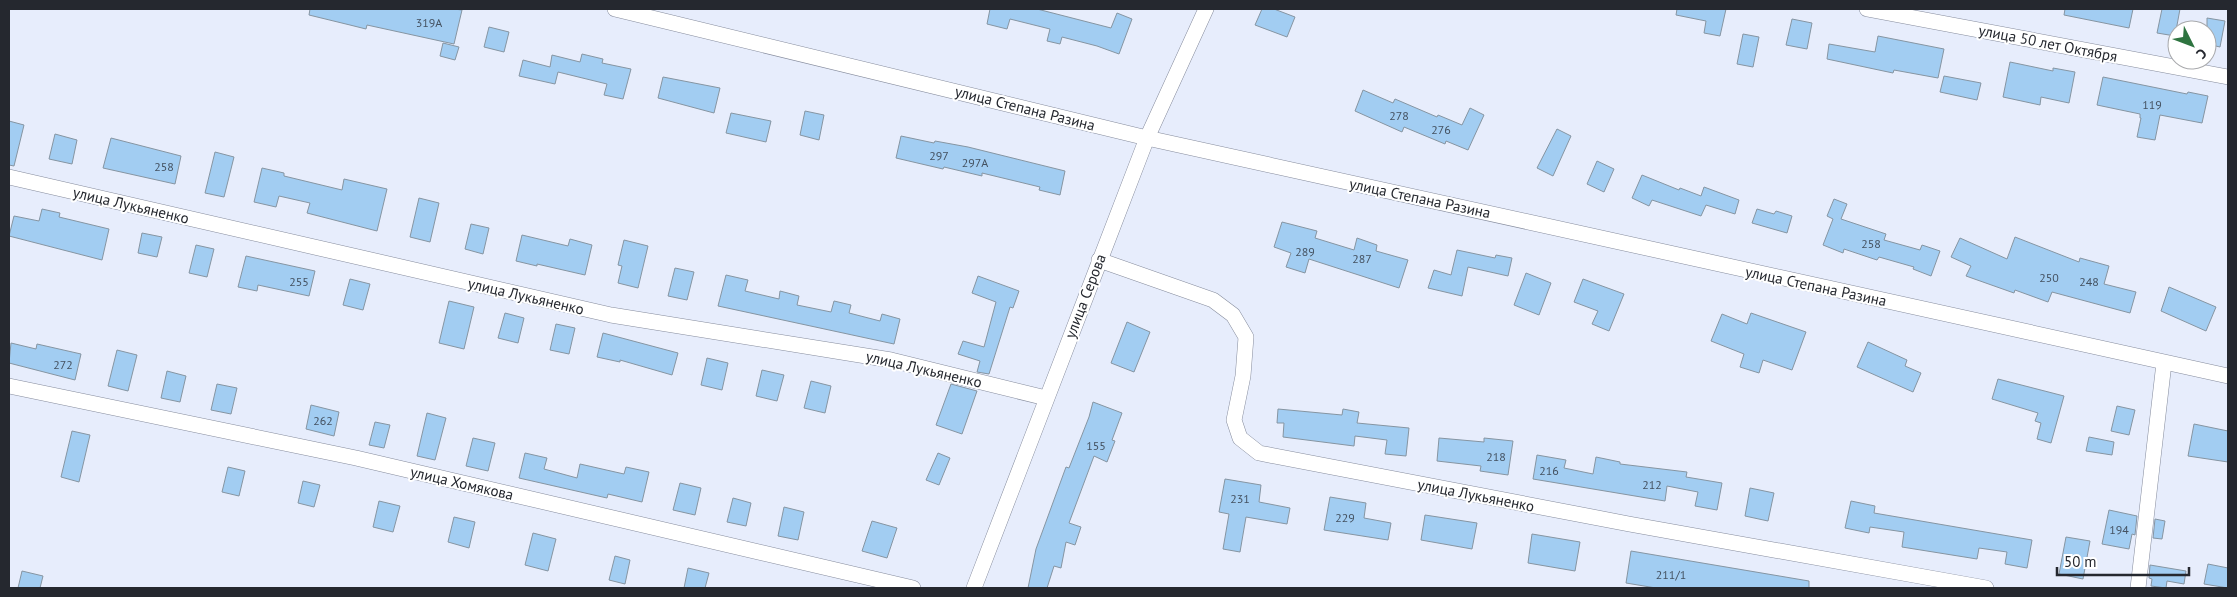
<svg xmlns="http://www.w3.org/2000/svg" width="2237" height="597" font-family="'PT Sans',sans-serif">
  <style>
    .building { fill: #a2cdf2; stroke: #8695a2 }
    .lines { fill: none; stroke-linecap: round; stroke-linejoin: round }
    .street-casing { stroke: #868c9d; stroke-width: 16 }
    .street { stroke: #fff; stroke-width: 15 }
    .labels { text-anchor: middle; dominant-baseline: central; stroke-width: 4; stroke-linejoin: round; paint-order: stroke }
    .number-label { font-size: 12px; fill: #445160 }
    .street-label { font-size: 15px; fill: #25282f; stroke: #fff }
  </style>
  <rect width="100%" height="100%" fill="#e7edfc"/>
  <g class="building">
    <polygon points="310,9 454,9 462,10 454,44 367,25 366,29 350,25 309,15"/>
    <polygon points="990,9 1037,9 1111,28 1117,13 1132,19 1119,54 1097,46 1062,37 1060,44 1047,41 1050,29 1010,19 1007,29 987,24"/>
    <polygon points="1262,9 1274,9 1295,17 1287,37 1255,25"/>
    <polygon points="1677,9 1726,9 1720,36 1704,33 1706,21 1676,15"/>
    <polygon points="2065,9 2133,9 2129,28 2064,15"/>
    <polygon points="2162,9 2180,9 2175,36 2157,33"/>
    <polygon points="2207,18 2225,21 2220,47 2207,44"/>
    <polygon points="1792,19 1812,23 1807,49 1786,45"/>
    <polygon points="489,27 509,32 504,52 484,47"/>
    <polygon points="1743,34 1759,37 1753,67 1737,64"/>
    <polygon points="1878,36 1944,49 1938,78 1894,70 1893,73 1827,59 1829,44 1875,52"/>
    <polygon points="443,43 459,47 455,60 440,56"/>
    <polygon points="582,54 603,59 602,63 631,69 623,99 604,95 607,84 558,72 555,84 519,76 523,60 550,67 552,55 580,62"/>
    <polygon points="2010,62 2053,71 2053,68 2075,72 2069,103 2041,97 2040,105 2003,97"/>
    <polygon points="1944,76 1981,83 1977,100 1940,92"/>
    <polygon points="663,77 720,88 714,113 658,98"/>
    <polygon points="2103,77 2187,94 2188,92 2208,96 2202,123 2160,115 2155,140 2137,137 2141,118 2140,118 2140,114 2097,105"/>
    <polygon points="1363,90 1393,103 1395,99 1437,117 1438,115 1462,125 1470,108 1484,115 1468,150 1446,141 1445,144 1404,127 1402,132 1355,111"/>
    <polygon points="805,111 824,115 819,140 800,135"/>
    <polygon points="731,113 771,121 766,142 726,133"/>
    <polygon points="9,121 24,125 14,166 9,165"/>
    <polygon points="1557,129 1571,136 1553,176 1537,168"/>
    <polygon points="55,134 77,140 72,164 49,159"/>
    <polygon points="901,136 934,143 935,141 968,147 1065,171 1060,195 1039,190 1040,187 982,173 982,176 944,167 943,169 896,158"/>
    <polygon points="111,138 181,156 175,184 103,168"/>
    <polygon points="215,152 234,157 224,197 205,193"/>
    <polygon points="1597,161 1614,169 1604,192 1587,184"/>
    <polygon points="262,168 284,173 284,176 342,190 344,179 387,189 377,231 307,213 310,203 279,196 276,207 254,202"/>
    <polygon points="1642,175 1679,190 1680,188 1701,196 1704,187 1739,200 1735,214 1706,205 1701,216 1652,200 1649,206 1632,198"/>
    <polygon points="419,198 439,203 430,242 410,237"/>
    <polygon points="1834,199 1847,204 1841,219 1886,234 1884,240 1920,250 1922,245 1940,251 1931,276 1913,269 1914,267 1879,257 1877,260 1844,249 1843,253 1823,245 1833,219 1827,216"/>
    <polygon points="42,209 60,213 59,217 109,229 102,260 9,236 14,216 39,221"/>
    <polygon points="1757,209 1774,214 1776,211 1792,216 1787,233 1752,223"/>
    <polygon points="1282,222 1317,231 1315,238 1354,250 1357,238 1377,245 1376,251 1408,260 1399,288 1309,259 1305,273 1286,267 1291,253 1274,247"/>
    <polygon points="471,224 489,228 483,254 465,249"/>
    <polygon points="142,233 162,237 157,257 138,253"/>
    <polygon points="522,235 568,246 570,239 592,245 585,275 537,264 537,266 516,261"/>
    <polygon points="2015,237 2079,262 2080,258 2109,266 2104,284 2136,292 2130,313 2052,292 2048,302 2015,290 2014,293 1966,276 1971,266 1951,257 1960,238 2007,259"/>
    <polygon points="624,240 648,246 638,288 618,283 622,266 618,265"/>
    <polygon points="196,245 214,249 207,277 189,273"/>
    <polygon points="1457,250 1495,258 1496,255 1512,258 1508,276 1468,267 1462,296 1428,288 1434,270 1451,275"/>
    <polygon points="246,256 315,271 309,296 258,285 257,291 238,287"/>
    <polygon points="675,268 694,272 687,300 668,296"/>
    <polygon points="1526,273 1551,283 1539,315 1514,305"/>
    <polygon points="726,275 748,280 745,291 779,299 780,291 799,296 797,305 831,312 834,301 851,305 849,313 880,321 882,314 900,319 894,344 718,306"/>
    <polygon points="978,276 1019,291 1013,308 1010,307 989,374 977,372 980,361 958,354 963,341 984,347 996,302 972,293"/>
    <polygon points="350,279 370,284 363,310 343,305"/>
    <polygon points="1583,279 1624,294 1609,331 1592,324 1598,311 1574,302"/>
    <polygon points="2169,287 2216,307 2206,331 2161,311"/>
    <polygon points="449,301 474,307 464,349 439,343"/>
    <polygon points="505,313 524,318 518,343 498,338"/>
    <polygon points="1751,313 1806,332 1792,370 1763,360 1759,373 1740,367 1744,354 1711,341 1722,314 1747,324"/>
    <polygon points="1127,322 1150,332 1134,372 1111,363"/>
    <polygon points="556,324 575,328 569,354 550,350"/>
    <polygon points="603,333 678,353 672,375 620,360 620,362 597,357"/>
    <polygon points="1868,342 1907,360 1905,366 1921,373 1913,392 1857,367"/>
    <polygon points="11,343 36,349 37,344 81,354 75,380 9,363"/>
    <polygon points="117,350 137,355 128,391 108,386"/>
    <polygon points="707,358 728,363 722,390 701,385"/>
    <polygon points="762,370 784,375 777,401 756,396"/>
    <polygon points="167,371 186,376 180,402 161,398"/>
    <polygon points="1998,379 2064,396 2051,443 2037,439 2041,423 2035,421 2038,413 1992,399"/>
    <polygon points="811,381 831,386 825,413 804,408"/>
    <polygon points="217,384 237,388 231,414 211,410"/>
    <polygon points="951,384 977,391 962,434 936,425"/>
    <polygon points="1093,402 1122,413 1112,440 1115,441 1107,462 1094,456 1069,523 1081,527 1075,545 1066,542 1061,568 1054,566 1047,588 1028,588 1036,549 1066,467 1069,468 1089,417"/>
    <polygon points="311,405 339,412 334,436 306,429"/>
    <polygon points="2117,406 2135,410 2129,435 2111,431"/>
    <polygon points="1278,409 1342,415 1343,409 1359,412 1357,423 1409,428 1406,456 1385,454 1387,440 1355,436 1354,446 1283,437 1284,423 1277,423"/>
    <polygon points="427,413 446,418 435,460 417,456"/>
    <polygon points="375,422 390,425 384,448 369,445"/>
    <polygon points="2194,424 2228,431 2228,462 2188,456"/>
    <polygon points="72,431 90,435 79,482 61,477"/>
    <polygon points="2089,437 2114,442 2112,455 2086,451"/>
    <polygon points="473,438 495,443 488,471 466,466"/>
    <polygon points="1439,438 1484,442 1484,438 1513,441 1508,475 1480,471 1481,466 1437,461"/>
    <polygon points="525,453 547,458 544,469 577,478 580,464 624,474 626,467 649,472 642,502 608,494 607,498 519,478"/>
    <polygon points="938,453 950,458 939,485 926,480"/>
    <polygon points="1537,455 1566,460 1564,468 1593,474 1596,457 1620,462 1620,464 1687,472 1686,477 1722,483 1717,510 1695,506 1698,492 1667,486 1665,501 1533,479"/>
    <polygon points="228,467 245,471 239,496 222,492"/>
    <polygon points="1225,479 1261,485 1259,502 1290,508 1287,524 1246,517 1240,552 1223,549 1229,514 1219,512"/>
    <polygon points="303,481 320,485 314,507 298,503"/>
    <polygon points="680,483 701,488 695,515 673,510"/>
    <polygon points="1750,488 1774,493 1768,521 1745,516"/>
    <polygon points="1330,497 1366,503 1364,518 1391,523 1388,540 1324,530"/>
    <polygon points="733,498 751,503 746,526 727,522"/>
    <polygon points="379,501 400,506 393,532 373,527"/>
    <polygon points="1851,501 1875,506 1874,513 2032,540 2027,568 2005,564 2007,552 1979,548 1977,559 1902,547 1904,532 1870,527 1869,533 1845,528"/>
    <polygon points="784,507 804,512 798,540 778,536"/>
    <polygon points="2109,510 2137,516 2135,535 2132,534 2129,549 2102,544"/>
    <polygon points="1425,515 1477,523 1472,549 1421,540"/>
    <polygon points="454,517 475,522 469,548 448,542"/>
    <polygon points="2155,519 2165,521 2162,539 2153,538"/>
    <polygon points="872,521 897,528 887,558 862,551"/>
    <polygon points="533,533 556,539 548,571 525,565"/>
    <polygon points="1532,534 1580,542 1575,571 1528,563"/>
    <polygon points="2066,537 2090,541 2083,579 2059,574"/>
    <polygon points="1631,551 1809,581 1809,588 1656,588 1626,583"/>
    <polygon points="615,556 630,560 625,584 609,580"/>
    <polygon points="2208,564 2228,568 2228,588 2204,584"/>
    <polygon points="2150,565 2186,571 2184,584 2167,581 2166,588 2151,586 2152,579 2149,578"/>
    <polygon points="688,568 709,573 705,588 684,588"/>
    <polygon points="22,571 43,576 40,588 18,588"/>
  </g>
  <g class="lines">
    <defs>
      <g id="street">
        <polyline points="615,9 1147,138 2228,376"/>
        <polyline points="1867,9 2228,77"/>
        <polyline points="9,177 611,315 891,360 1046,398"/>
        <polyline points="1099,260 1213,300 1233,315 1246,337 1243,376 1234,420 1240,438 1259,453 1629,524 1986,588"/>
        <polyline points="9,386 356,458 913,588"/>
        <polyline points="974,588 1147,138 1206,9"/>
        <polyline points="2138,588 2164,363"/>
      </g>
    </defs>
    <use href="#street" class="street-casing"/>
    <use href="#street" class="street"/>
  </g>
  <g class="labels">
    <g class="number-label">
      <text x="429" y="22">319А</text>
      <text x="2152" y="104">119</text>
      <text x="1399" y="115">278</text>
      <text x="1441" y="129">276</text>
      <text x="939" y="155">297</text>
      <text x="975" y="162">297А</text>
      <text x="164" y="166">258</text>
      <text x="1871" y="243">258</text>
      <text x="1305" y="251">289</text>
      <text x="1362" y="258">287</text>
      <text x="2049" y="277">250</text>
      <text x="299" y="281">255</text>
      <text x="2089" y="281">248</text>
      <text x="63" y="364">272</text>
      <text x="323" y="420">262</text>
      <text x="1096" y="445">155</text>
      <text x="1496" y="456">218</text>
      <text x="1549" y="470">216</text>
      <text x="1652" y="484">212</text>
      <text x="1240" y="498">231</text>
      <text x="1345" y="517">229</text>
      <text x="2119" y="529">194</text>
      <text x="1671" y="574">211/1</text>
    </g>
    <g class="street-label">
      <text transform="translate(2048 43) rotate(11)">улица 50 лет Октября</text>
      <text transform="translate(1025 108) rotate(14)">улица Степана Разина</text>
      <text transform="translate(1420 198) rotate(12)">улица Степана Разина</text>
      <text transform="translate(131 205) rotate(13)">улица Лукьяненко</text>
      <text transform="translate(1816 286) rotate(12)">улица Степана Разина</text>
      <text transform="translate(526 296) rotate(13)">улица Лукьяненко</text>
      <text transform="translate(1085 296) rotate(-69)">улица Серова</text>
      <text transform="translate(924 369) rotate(13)">улица Лукьяненко</text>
      <text transform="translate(462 483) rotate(13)">улица Хомякова</text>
      <text transform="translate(1476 495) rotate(11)">улица Лукьяненко</text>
    </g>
  </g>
  <rect width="2237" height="597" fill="none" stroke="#25282f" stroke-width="20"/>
  <g transform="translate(2192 45) rotate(132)"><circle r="24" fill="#ffffff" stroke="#a8a9ac"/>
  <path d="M0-4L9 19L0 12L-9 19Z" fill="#2e7440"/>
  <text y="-8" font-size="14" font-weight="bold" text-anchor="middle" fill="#25282f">С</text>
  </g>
  <path d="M2057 567v8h132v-8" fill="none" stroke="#25282f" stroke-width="2.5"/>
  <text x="2064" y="567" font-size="15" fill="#25282f" stroke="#ffffff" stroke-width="4" paint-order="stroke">50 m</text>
</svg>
